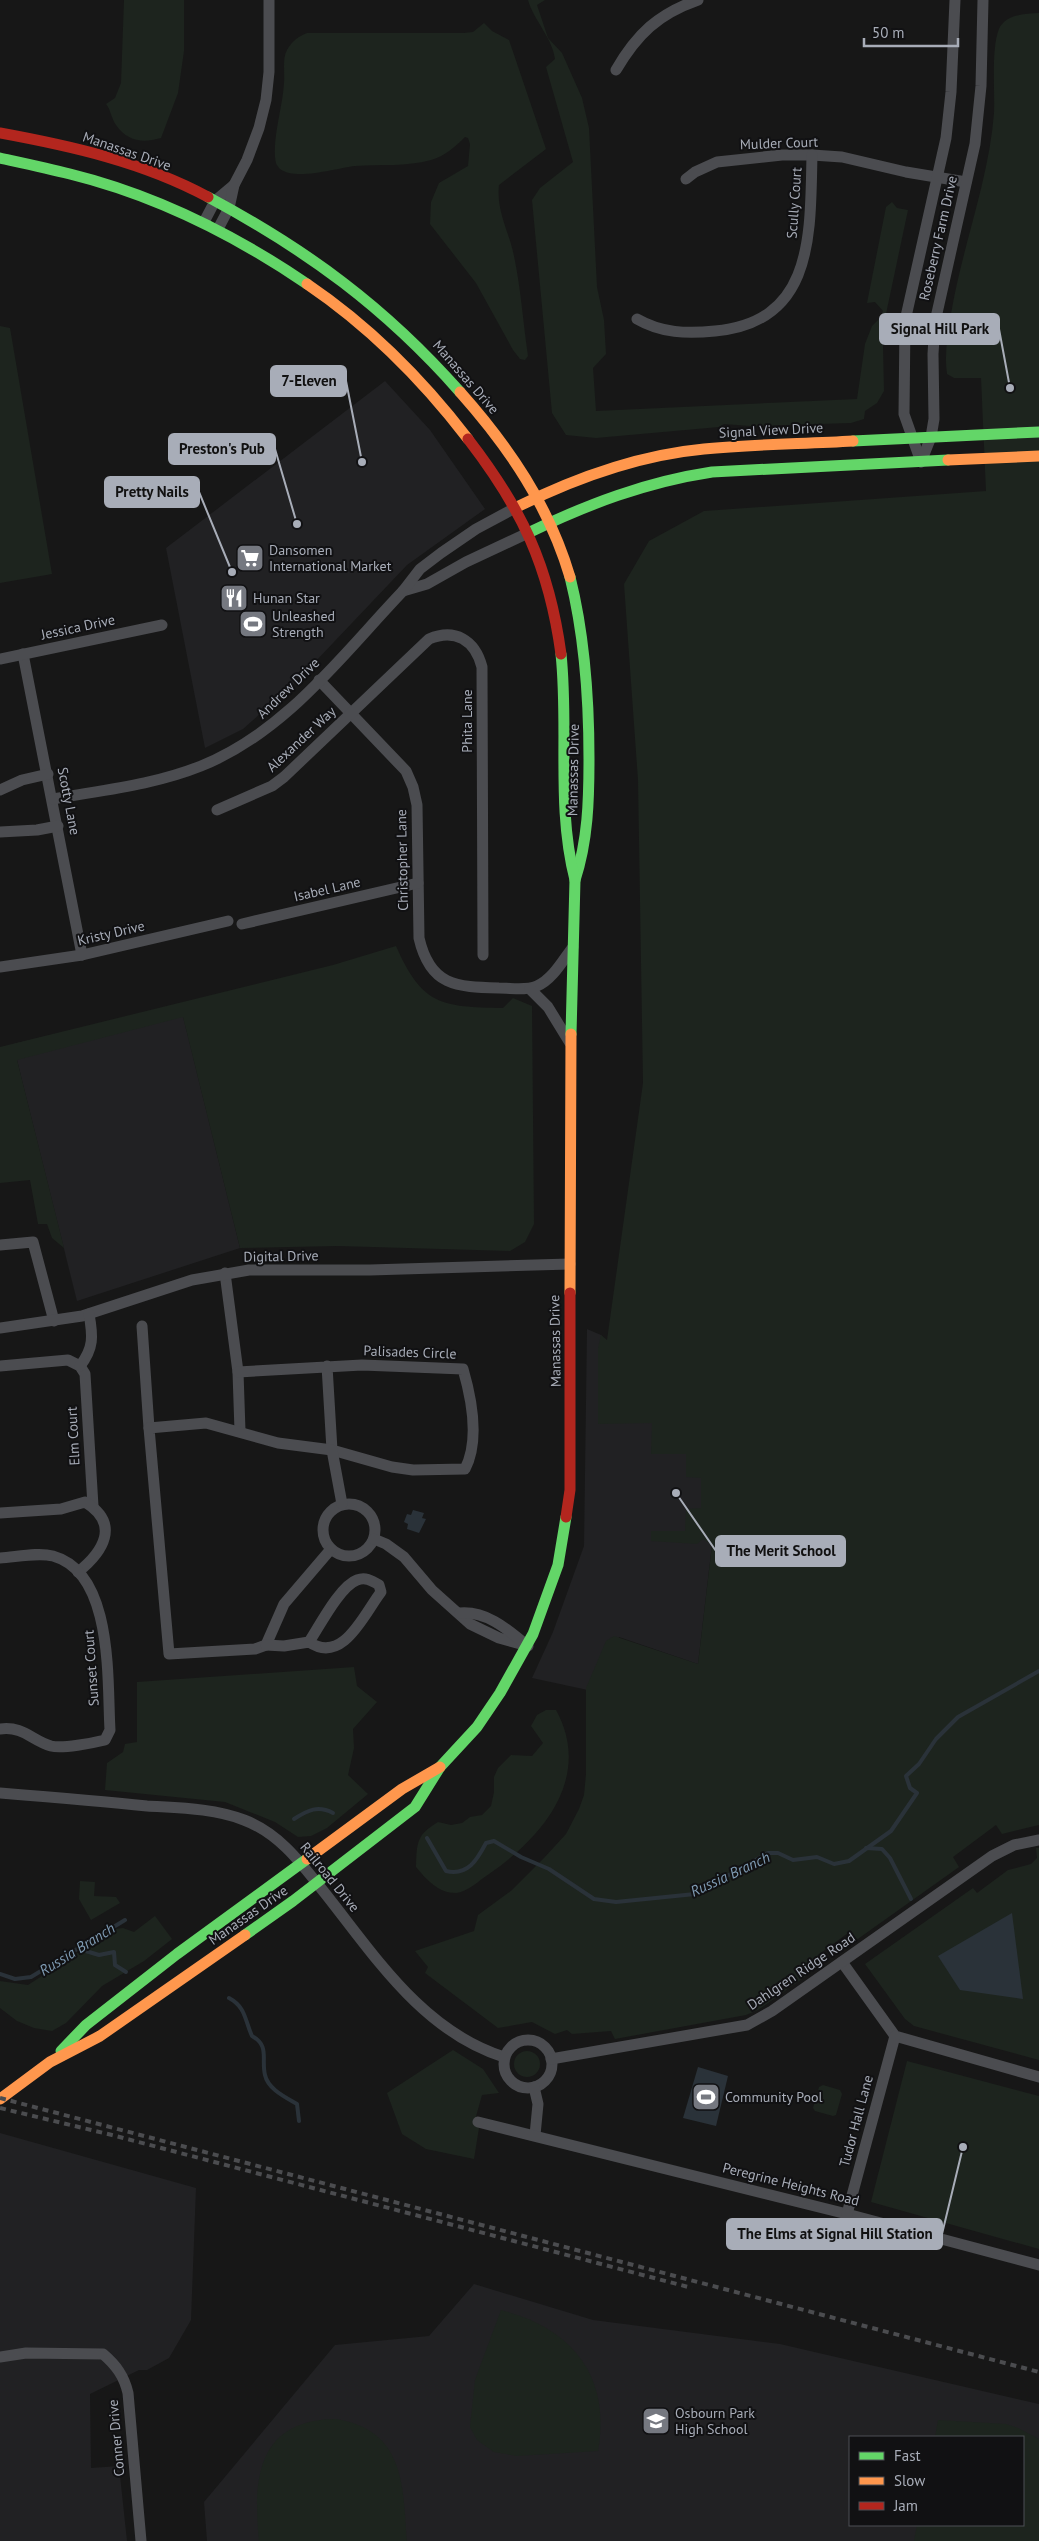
<svg xmlns="http://www.w3.org/2000/svg" width="1039" height="2541" font-family="'PT Sans',sans-serif">
  <style>
    .built { fill: #212123; fill-rule: evenodd }
    .green { fill: #1d241e }
    .water { fill: #2a3239 }
    .lines { fill: none; stroke-linecap: round; stroke-linejoin: round }
    .stream { stroke: #2a3239; stroke-width: 4 }
    .street { stroke: #4b4c50; stroke-width: 11 }
    .fast { stroke: #63d668; stroke-width: 11 }
    .slow { stroke: #ff974d; stroke-width: 11 }
    .jam { stroke: #b3261e; stroke-width: 11 }
    .rail { stroke: #4b4c4f; stroke-width: 4; stroke-dasharray: 6 5; stroke-linecap: butt }
    .labels { text-anchor: middle; dominant-baseline: central; stroke-width: 4; stroke-linejoin: round; paint-order: stroke }
    .street-label { font-size: 14px; fill: #a8adb8; stroke: #111113 }
    .poi-label { font-size: 14px; fill: #a8adb8; stroke: #111113; text-anchor: start }
    .water-label { font-size: 15px; font-style: italic; fill: #7f9bb3; stroke: #111113 }
    .leader { fill: none; stroke: #a8adb8; stroke-width: 2 }
    .callout-dot { fill: #a8adb8; stroke: #111113; stroke-width: 2 }
    .callout { fill: #a8adb8; stroke: #a8adb8; stroke-width: 2 }
    .callout-label { font-size: 15px; text-anchor: middle; font-weight: bold; fill: #111 }
  </style>
  <rect width="100%" height="100%" fill="#171717"/>
  <g class="built">
    <polygon points="385,381 430,430 485,509 407,565 296,682 243,729 205,748 166,548"/>
    <polygon points="180,1004 240,1248 77,1301 13,1044"/>
    <polygon points="587,1329 601,1335 661,1401 711,1483 712,1545 698,1664 619,1637 597,1692 532,1678 553,1632 584,1546"/>
    <polygon points="0,2133 196,2188 191,2320 169,2358 147,2370 139,2370 90,2394 91,2468 119,2466 127,2541 0,2541"/>
    <path d="M474,2284L593,2320L780,2344L1039,2404V2541H207L204,2502L335,2345L429,2336ZM850,2437H1023V2525H850Z"/>
  </g>
  <g class="green">
    <path d="M124,0H184V51L178,93L161,138C143,143 128,142 116,125C111,118 111,110 106,104L115,98L121,83Z"/>
    <path d="M528,0H545L537,5L548,38L562,53L582,98L589,128L597,287L604,320L606,354L593,368L596,411L857,399L865,344L872,326L881,317L883,311L875,302L867,303L886,207L892,202L897,208L908,210L886,314L883,345L884,391L877,403L865,411L864,419L851,423L750,426L724,424L719,427L596,438L566,435L552,413L532,200L540,188L573,162L546,67L555,59C552,37 534,21 528,0Z"/>
    <path d="M1039,13V1825L1002,1834L996,1825L953,1857L959,1867L855,1941L848,1933L818,1955L823,1964L758,2010L746,2015L615,2039L611,2031L572,2034L567,2030L555,2034L532,2022L498,2028L425,1973L428,1967L415,1951L474,1931L478,1915L512,1890L544,1858L566,1834L579,1809L584,1795L586,1774V1688L606,1641L614,1636L698,1664L712,1545L703,1539L697,1544L651,1541V1531H685L686,1509L701,1508V1478L686,1477V1454H651L652,1423L598,1424V1348L601,1335L607,1340L643,1083L638,780L624,584L649,541L704,511L986,491L981,378H954L947,374C944,354 948,334 951,314C962,247 989,180 994,113C995,91 991,48 999,29C1006,14 1025,14 1039,13Z"/>
    <path d="M484,23L492,31L509,40L546,149L499,185C496,211 509,231 514,256C521,289 523,323 528,356L525,360L520,359L513,350L476,283L430,224L431,202L439,183L468,166L470,144L468,138L465,137C455,147 445,156 431,160C406,167 381,164 355,166C337,168 296,181 280,169C279,168 276,164 276,163C271,142 283,106 284,83C285,73 282,59 287,50C292,41 299,36 307,33H464L473,32Z"/>
    <polygon points="0,326 10,328 52,574 0,583"/>
    <path d="M396,946C422,1005 441,1007 503,1008L513,998L532,1006L534,1224L525,1242L510,1251L338,1246L240,1248L183,1017L17,1060L64,1248L52,1238L47,1224H38L30,1180L0,1183V1047L333,965Z"/>
    <polygon points="354,1667 357,1686 377,1702 353,1729 354,1748 348,1775 368,1794 327,1828 311,1836 298,1837 275,1822 225,1802 105,1790 107,1763 123,1752 125,1744 137,1742 137,1682"/>
    <path d="M546,1710H556C593,1777 543,1837 489,1874C480,1880 467,1892 456,1893C438,1893 426,1879 416,1867C417,1843 416,1835 438,1822L451,1825L462,1823L470,1817L482,1815L491,1806L494,1792V1777L498,1768L511,1755L532,1756L543,1743L531,1726L537,1715Z"/>
    <polygon points="1036,1848 1039,1848 1039,2060 914,2026 905,2019 865,1964 973,1888 977,1893 1008,1870 1031,1864 1037,1858"/>
    <polygon points="80,1881 95,1882 94,1896 116,1897 120,1903 91,1920 79,1899"/>
    <polygon points="155,1916 172,1939 144,1961 102,1986 66,2023 52,2031 34,2028 17,2021 0,2008 0,1981 28,1985 115,1929 123,1928 134,1932"/>
    <polygon points="453,2050 483,2069 499,2093 482,2095 475,2120 479,2128 474,2159 426,2149 402,2134 387,2093"/>
    <circle cx="527" cy="2064" r="13"/>
    <polygon points="907,2061 1039,2096 1039,2249 871,2202"/>
    <polygon points="823,2085 840,2090 842,2094 836,2115 833,2116 815,2111 813,2108 819,2087"/>
    <path d="M501,2310C573,2328 611,2377 598,2451L517,2456L494,2452L477,2440L470,2427L475,2380Z"/>
    <path d="M336,2419C405,2430 403,2486 407,2541H259C253,2479 257,2420 336,2419Z"/>
    <polygon points="938,2420 1006,2424 1018,2428 1039,2439 1039,2541 914,2541 917,2525 1023,2525 1023,2437 935,2437"/>
  </g>
  <g class="water">
    <polygon points="413,1510 424,1513 422,1518 426,1519 419,1533 407,1529 408,1524 404,1522 407,1514 411,1515"/>
    <polygon points="1012,1913 1023,1999 960,1990 938,1956"/>
    <polygon points="698,2067 728,2076 716,2126 683,2118"/>
  </g>
  <g class="lines">
    <g class="stream">
      <path d="M294,1819C308,1810 318,1805 333,1813"/>
      <path d="M427,1838L446,1871C468,1876 477,1860 486,1843L494,1841L521,1857L549,1869L594,1899L616,1902L695,1894L768,1853H778L793,1860L817,1857L834,1864L849,1861L891,1831L917,1793L910,1788L906,1776L919,1764L936,1739L958,1717L1039,1671"/>
      <polyline points="866,1848 882,1849 890,1858 911,1899"/>
      <polyline points="79,1949 99,1955 114,1952 115,1965 126,1972"/>
      <polyline points="0,1974 15,1979 31,1977 125,1920"/>
      <path d="M229,1998C246,2007 245,2021 252,2036C270,2046 261,2059 265,2075C268,2089 285,2097 297,2104L299,2121"/>
    </g>
    <g class="street">
      <path d="M616,70C637,34 658,14 698,0"/>
      <polyline points="686,179 695,172 717,162 782,155 812,155 842,157 906,172 966,182"/>
      <polyline points="204,222 215,201 234,185"/>
      <polyline points="218,229 229,208 234,185 247,160 259,128 266,100 269,72 269,0"/>
      <path d="M637,319C661,333 687,334 715,331C815,322 810,233 812,155"/>
      <polyline points="921,462 904,414 905,321 946,138 951,92 955,0"/>
      <polyline points="921,462 931,437 934,419 933,354 935,322 975,144 981,86 983,0"/>
      <polyline points="403,591 427,584 466,562 528,533"/>
      <polyline points="23,654 82,955"/>
      <polyline points="0,659 162,625"/>
      <path d="M319,680L406,771L413,787L417,805L419,938C430,986 456,987 499,988C512,988 526,991 537,986C553,979 563,960 573,947"/>
      <polyline points="0,790 22,780 48,774"/>
      <path d="M53,799C103,790 154,785 201,766C286,732 342,655 403,591L420,569L441,553L476,529L515,508"/>
      <path d="M217,810L272,786L284,777L429,639C455,628 475,640 482,667L483,955"/>
      <polyline points="0,832 37,830 58,826"/>
      <polyline points="242,924 418,883"/>
      <polyline points="0,967 82,955 228,921"/>
      <polyline points="530,989 548,1007 570,1043"/>
      <polyline points="0,1245 33,1242 54,1321"/>
      <polyline points="225,1273 238,1372 240,1431"/>
      <polyline points="142,1326 149,1428"/>
      <polyline points="0,1328 82,1316 192,1280 249,1270 370,1270 570,1264"/>
      <polyline points="0,1366 68,1360 80,1366 85,1374 93,1506"/>
      <path d="M80,1366C94,1348 93,1336 89,1314"/>
      <path d="M238,1372L362,1365L463,1369C472,1400 480,1440 465,1469L413,1470L392,1467L332,1450L327,1366"/>
      <circle cx="349" cy="1530" r="26"/>
      <path d="M0,1513L61,1509L85,1502C121,1524 103,1552 78,1572"/>
      <polyline points="374,1539 386,1544 404,1557 432,1590 470,1624 499,1638 528,1646"/>
      <polyline points="331,1549 284,1604 266,1645 255,1649 169,1654 149,1428 206,1423 278,1443 332,1450 342,1504"/>
      <path d="M0,1558C16,1557 38,1552 53,1556C114,1573 107,1681 110,1730L105,1740C93,1743 62,1749 51,1746C31,1740 24,1726 0,1729"/>
      <path d="M460,1613C485,1611 505,1627 524,1643"/>
      <path d="M266,1645L284,1646L309,1642C319,1627 340,1586 357,1580C365,1577 371,1580 379,1585L381,1592C364,1614 343,1665 309,1642"/>
      <path d="M0,1793C49,1797 98,1801 147,1806C178,1808 213,1808 244,1820C279,1833 301,1863 324,1892C375,1956 422,2031 504,2057"/>
      <polyline points="842,1962 895,2036 1039,2077"/>
      <circle cx="528" cy="2064" r="24"/>
      <polyline points="551,2059 747,2025 772,2011 992,1856 1014,1845 1039,1840"/>
      <polyline points="534,2087 538,2104 535,2135"/>
      <polyline points="478,2122 847,2214 1039,2265"/>
      <polyline points="847,2214 895,2036"/>
      <path d="M0,2357L26,2353L103,2354C116,2365 124,2376 128,2393L141,2541"/>
    </g>
    <g class="fast">
      <path d="M0,158C23,163 47,168 70,174C155,195 235,235 307,284"/>
      <path d="M208,197C307,250 385,307 460,392"/>
      <polyline points="853,441 1039,432"/>
      <path d="M528,533C588,504 646,482 712,472L948,460"/>
      <path d="M570,577C585,637 589,697 589,759C589,800 588,840 575,880"/>
      <path d="M561,654C569,730 556,806 575,880L571,1034"/>
      <polyline points="245,1935 293,1901 415,1807 440,1767 477,1727 500,1693 533,1634 558,1565 566,1517"/>
      <polyline points="61,2051 86,2025 177,1954 307,1859"/>
    </g>
    <g class="slow">
      <path d="M307,284C369,326 422,379 468,439"/>
      <path d="M460,392C509,447 549,506 570,577"/>
      <polyline points="948,460 1039,456"/>
      <path d="M515,508C573,479 639,455 704,449C754,444 804,444 853,441"/>
      <polyline points="570,1293 571,1034"/>
      <polyline points="307,1859 402,1789 440,1767"/>
      <polyline points="0,2099 50,2062 100,2036 245,1935"/>
    </g>
    <g class="jam">
      <path d="M0,133C71,146 143,162 208,197"/>
      <path d="M468,439C522,509 549,566 561,654"/>
      <polyline points="566,1517 570,1490 570,1293"/>
    </g>
    <g class="rail">
      <polyline points="0,2098 1039,2372"/>
      <polyline points="0,2108 112,2135 692,2288"/>
    </g>
  </g>
  <defs>
    <symbol id="supermarket-square" viewBox="-11 -11 22 22"><rect x="-9" y="-9" width="18" height="18" rx="4" fill="#757880" stroke="#111113"/><path d="M-6-5.5h2.5l.6 2H6L4.5 2H-2.5L-4.4-4H-6ZM-1.5 3.2a1.3 1.3 0 1 0 .1 0ZM3 3.2a1.3 1.3 0 1 0 .1 0Z" fill="#fff"/></symbol>
    <symbol id="restaurant-square" viewBox="-11 -11 22 22"><rect x="-9" y="-9" width="18" height="18" rx="4" fill="#757880" stroke="#111113"/><path d="M-5-6h1v4h1v-4h1v4h1v-4h1v5L-1.5 .5V6h-2V.5L-5-1ZM5-6V6H3V1.5H1.5Q1.5-4 5-6Z" fill="#fff"/></symbol>
    <symbol id="stadium-square" viewBox="-11 -11 22 22"><rect x="-9" y="-9" width="18" height="18" rx="4" fill="#757880" stroke="#111113"/><path d="M0-5a6.5 5 0 1 0 0 10a6.5 5 0 1 0 0-10ZM-3.5-1.8h7v3.6h-7Z" fill="#fff"/></symbol>
    <symbol id="school-square" viewBox="-11 -11 22 22"><rect x="-9" y="-9" width="18" height="18" rx="4" fill="#757880" stroke="#111113"/><path d="M0-5L7-2L0 1L-7-2ZM-4 1L0 2.5L4 1V4Q0 6-4 4Z" fill="#fff"/></symbol>
  </defs>
  <g fill-rule="evenodd">
    <use href="#supermarket-square" x="234" y="542" width="32" height="32"/>
    <use href="#restaurant-square" x="218" y="582" width="32" height="32"/>
    <use href="#stadium-square" x="237" y="608" width="32" height="32"/>
    <use href="#stadium-square" x="690" y="2081" width="32" height="32"/>
    <use href="#school-square" x="640" y="2405" width="32" height="32"/>
  </g>
  <g class="labels">
    <g class="street-label">
      <text transform="translate(779 143) rotate(-2)">Mulder Court</text>
      <text transform="translate(127 151) rotate(19)">Manassas Drive</text>
      <text transform="translate(794 203) rotate(-86)">Scully Court</text>
      <text transform="translate(938 238) rotate(-77)">Roseberry Farm Drive</text>
      <text transform="translate(466 377) rotate(49)">Manassas Drive</text>
      <text transform="translate(771 430) rotate(-3)">Signal View Drive</text>
      <text transform="translate(78 627) rotate(-12)">Jessica Drive</text>
      <text transform="translate(288 688) rotate(-44)">Andrew Drive</text>
      <text transform="translate(467 721) rotate(-90)">Phita Lane</text>
      <text transform="translate(301 739) rotate(-43)">Alexander Way</text>
      <text transform="translate(573 770) rotate(-89)">Manassas Drive</text>
      <text transform="translate(69 801) rotate(79)">Scotty Lane</text>
      <text transform="translate(402 860) rotate(-91)">Christopher Lane</text>
      <text transform="translate(327 889) rotate(-13)">Isabel Lane</text>
      <text transform="translate(111 933) rotate(-13)">Kristy Drive</text>
      <text transform="translate(281 1256) rotate(-1)">Digital Drive</text>
      <text transform="translate(555 1341) rotate(-91)">Manassas Drive</text>
      <text transform="translate(410 1352) rotate(2)">Palisades Circle</text>
      <text transform="translate(73 1436) rotate(-93)">Elm Court</text>
      <text transform="translate(91 1668) rotate(-94)">Sunset Court</text>
      <text transform="translate(330 1877) rotate(51)">Railroad Drive</text>
      <text transform="translate(248 1915) rotate(-35)">Manassas Drive</text>
      <text transform="translate(801 1971) rotate(-34)">Dahlgren Ridge Road</text>
      <text transform="translate(856 2121) rotate(-75)">Tudor Hall Lane</text>
      <text transform="translate(791 2184) rotate(14)">Peregrine Heights Road</text>
      <text transform="translate(116 2438) rotate(-95)">Conner Drive</text>
    </g>
    <g class="poi-label">
      <text x="269" y="550">Dansomen<tspan x="269" dy="16">International Market</tspan></text>
      <text x="253" y="598">Hunan Star</text>
      <text x="272" y="616">Unleashed<tspan x="272" dy="16">Strength</tspan></text>
      <text x="725" y="2097">Community Pool</text>
      <text x="675" y="2413">Osbourn Park<tspan x="675" dy="16">High School</tspan></text>
    </g>
    <g class="water-label">
      <text transform="translate(730 1874) rotate(-25)">Russia Branch</text>
      <text transform="translate(77 1949) rotate(-32)">Russia Branch</text>
    </g>
  </g>
  <path class="leader" d="M1010 388L999 329M362 462L346 381M297 524L275 449M232 572L199 492M676 1493L716 1551M963 2147L942 2234"/>
  <g class="callout-dot">
    <circle cx="1010" cy="388" r="5"/>
    <circle cx="362" cy="462" r="5"/>
    <circle cx="297" cy="524" r="5"/>
    <circle cx="232" cy="572" r="5"/>
    <circle cx="676" cy="1493" r="5"/>
    <circle cx="963" cy="2147" r="5"/>
  </g>
  <g class="callout">
    <rect x="880" y="314" width="119" height="30" rx="5"/>
    <rect x="271" y="366" width="75" height="30" rx="5"/>
    <rect x="169" y="434" width="106" height="30" rx="5"/>
    <rect x="105" y="477" width="94" height="30" rx="5"/>
    <rect x="716" y="1536" width="129" height="30" rx="5"/>
    <rect x="727" y="2219" width="215" height="30" rx="5"/>
  </g>
  <g class="callout-label">
    <text x="940" y="334">Signal Hill Park</text>
    <text x="309" y="386">7-Eleven</text>
    <text x="222" y="454">Preston's Pub</text>
    <text x="152" y="497">Pretty Nails</text>
    <text x="781" y="1556">The Merit School</text>
    <text x="835" y="2239">The Elms at Signal Hill Station</text>
  </g>
  <rect x="849" y="2436" width="175" height="90" fill="#111113" stroke="#4d4f55"/>
  <rect x="859" y="2452" width="25" height="8" fill="#63d668" stroke="#4d4f55"/>
  <text x="894" y="2461" font-size="15" fill="#a8adb8">Fast</text>
  <rect x="859" y="2477" width="25" height="8" fill="#ff974d" stroke="#4d4f55"/>
  <text x="894" y="2486" font-size="15" fill="#a8adb8">Slow</text>
  <rect x="859" y="2502" width="25" height="8" fill="#b3261e" stroke="#4d4f55"/>
  <text x="894" y="2511" font-size="15" fill="#a8adb8">Jam</text>
  <path d="M864 38v8h94v-8" fill="none" stroke="#a8adb8" stroke-width="2.5"/>
  <text x="872" y="38" font-size="15" fill="#a8adb8" stroke="#111113" stroke-width="4" paint-order="stroke">50 m</text>
</svg>
